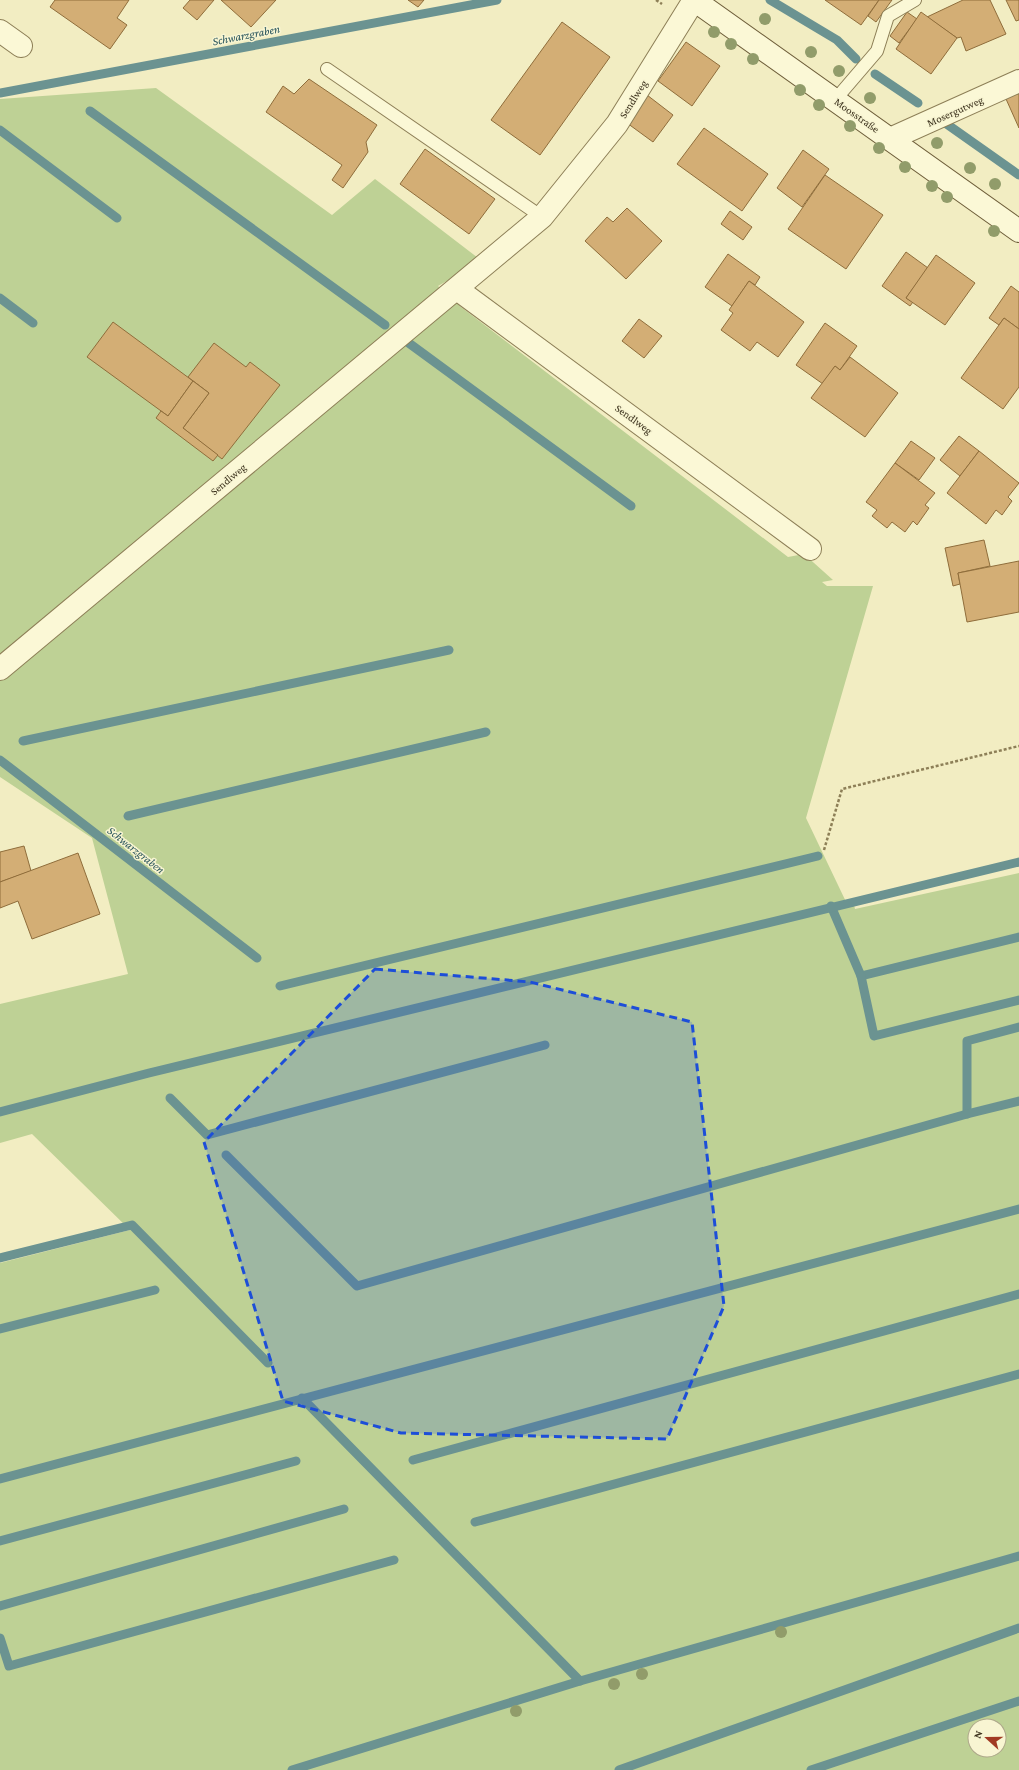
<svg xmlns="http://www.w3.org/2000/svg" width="1019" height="1770" font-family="'Crimson Pro',serif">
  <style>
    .green { fill: #bed195; fill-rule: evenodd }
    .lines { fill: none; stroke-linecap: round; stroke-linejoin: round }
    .stream { stroke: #6b9391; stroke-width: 9 }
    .building { fill: #d3ae75; stroke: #8f6d3b }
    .lane-casing { stroke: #8d7f57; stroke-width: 14 }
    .street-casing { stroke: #8d7f57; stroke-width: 24 }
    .secondary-casing { stroke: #6f5f3b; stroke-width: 24 }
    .path { stroke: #8d7f57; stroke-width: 2.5; stroke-dasharray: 3 2; stroke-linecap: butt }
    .lane { stroke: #fbf8d6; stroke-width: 12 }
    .street { stroke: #fbf8d6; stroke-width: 22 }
    .secondary { stroke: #fbf8d6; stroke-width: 22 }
    .tree { fill: #919c6a }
    .marked { fill: #1d4ed8; fill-opacity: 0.2; stroke: #1d4ed8; stroke-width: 3; stroke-dasharray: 8 5; stroke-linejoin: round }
    .labels { text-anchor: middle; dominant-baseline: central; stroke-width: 3; stroke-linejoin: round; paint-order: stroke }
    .street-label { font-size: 11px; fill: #3c321d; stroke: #f8f5d2 }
    .water-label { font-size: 12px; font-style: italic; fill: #2b565d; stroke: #f8f5d2 }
  </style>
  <rect width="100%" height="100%" fill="#f2edc2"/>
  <path class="green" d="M156,88L332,215L375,179L482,261L438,286L461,307L788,557L804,554L833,580L822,582L827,586H873L806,818L848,906L854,905L855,909L1019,873V1770H0V1263L130,1230L32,1134L0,1143V1004L128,974L92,838L0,777V99ZM975,1726H999V1750H975Z"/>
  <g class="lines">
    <g class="stream">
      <polyline points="770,0 837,40 856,59"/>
      <polyline points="875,74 918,103"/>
      <polyline points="0,93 497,0"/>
      <polyline points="90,111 385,325"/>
      <polyline points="941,120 1019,175"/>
      <polyline points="0,130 117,218"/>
      <polyline points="0,298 33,323"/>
      <polyline points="406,341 631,506"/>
      <polyline points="23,741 449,650"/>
      <polyline points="0,760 257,958"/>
      <polyline points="128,816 486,732"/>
      <polyline points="831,906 861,976 1019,937"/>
      <polyline points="861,976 874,1036 1019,1000"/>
      <polyline points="280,986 818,856"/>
      <polyline points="170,1098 207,1135 545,1045"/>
      <polyline points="0,1112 149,1073 1019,862"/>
      <polyline points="967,1114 967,1041 1019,1027"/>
      <polyline points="226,1155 357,1286 967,1114 1019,1101"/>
      <polyline points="0,1258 132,1225 268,1363"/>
      <polyline points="0,1329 155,1290"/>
      <polyline points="302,1398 580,1681"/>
      <polyline points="413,1460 1019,1294"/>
      <polyline points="0,1479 1019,1209"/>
      <polyline points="475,1522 1019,1374"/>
      <polyline points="0,1541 296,1461"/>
      <polyline points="0,1606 344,1509"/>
      <polyline points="0,1638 9,1666 394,1560"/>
      <polyline points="292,1770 580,1681 1019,1556"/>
      <polyline points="619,1770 1019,1628"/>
      <polyline points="811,1770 1019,1701"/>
    </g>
  </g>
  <g class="building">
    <polygon points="55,0 129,0 117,18 127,25 110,49 50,7"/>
    <polygon points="190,0 214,0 197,20 183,8"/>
    <polygon points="221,0 276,0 251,27"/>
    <polygon points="408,0 424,0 418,7"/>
    <polygon points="825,0 879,0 861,25"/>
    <polygon points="879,0 892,0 876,22 868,16"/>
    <polygon points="963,0 990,0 1006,34 966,51 961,37 957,38 927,17"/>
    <polygon points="1006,0 1019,0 1019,20 1016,21"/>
    <polygon points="907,12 917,19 899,43 890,36"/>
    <polygon points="921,12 957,38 931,74 896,49"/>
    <polygon points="562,22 610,57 540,155 491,120"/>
    <polygon points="686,42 720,66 692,106 658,81"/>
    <polygon points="309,79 377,125 366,142 368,152 343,188 332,180 342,165 266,112 283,86 294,94"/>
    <polygon points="1019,83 1019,128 1002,90"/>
    <polygon points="647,95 673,115 653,142 627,123"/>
    <polygon points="704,128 768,174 742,211 677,164"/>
    <polygon points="425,149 495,199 469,234 400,184"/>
    <polygon points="803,150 829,169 802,207 777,188"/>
    <polygon points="825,175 883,215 846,269 788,229"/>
    <polygon points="627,208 662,241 626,279 585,241 607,217 613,222"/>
    <polygon points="730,211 752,227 743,240 721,224"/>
    <polygon points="906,252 928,268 906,298 913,302 910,306 882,286"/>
    <polygon points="728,254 760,277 755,285 749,281 732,306 705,287"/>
    <polygon points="936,255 975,283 945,325 906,298"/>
    <polygon points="749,281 804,322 778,357 757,342 750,351 721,330 733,313 729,310"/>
    <polygon points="1011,286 1019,292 1019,329 1004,318 999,325 989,318"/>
    <polygon points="1004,318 1019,329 1019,387 1003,409 961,378"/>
    <polygon points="639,319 662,336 644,358 622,341"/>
    <polygon points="113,322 193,381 168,416 87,357"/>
    <polygon points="825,323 857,346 840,370 835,366 823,384 796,365"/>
    <polygon points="214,343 246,367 250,362 280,385 222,459 183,428 209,393 188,377"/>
    <polygon points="850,357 898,393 865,437 811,398 835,366 840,370"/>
    <polygon points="193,381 209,393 183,428 218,455 213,461 156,418 161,411 168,416"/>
    <polygon points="959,436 979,451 960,476 940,460"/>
    <polygon points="911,441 935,458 919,480 895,463"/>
    <polygon points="979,451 1019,483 1008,497 1012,501 1002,515 996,510 986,524 947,493"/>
    <polygon points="895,463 935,493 925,505 929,508 917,525 913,521 905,532 892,522 887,528 872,516 877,510 866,502"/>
    <polygon points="984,540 990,566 958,573 960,584 953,586 945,548"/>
    <polygon points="1019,561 1019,612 967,622 958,573"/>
    <polygon points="24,846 31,871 0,882 0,852"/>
    <polygon points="78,853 100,914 32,939 18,901 0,908 0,882"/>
  </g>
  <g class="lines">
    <defs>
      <g id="lane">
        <polyline points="327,69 542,217"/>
        <polyline points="835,100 877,51 888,16 915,0"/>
      </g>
      <g id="street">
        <polyline points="0,31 21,46"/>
        <polyline points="890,139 1019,81"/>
        <polyline points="457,289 810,549"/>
        <polyline points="0,669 542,217 617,124 694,0"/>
      </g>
      <polyline id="secondary" points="694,0 1019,231"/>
    </defs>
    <use href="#lane" class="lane-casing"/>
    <use href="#street" class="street-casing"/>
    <use href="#secondary" class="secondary-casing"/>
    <g class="path">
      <polyline points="656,0 662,4"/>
      <polyline points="824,850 842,789 1019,746"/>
    </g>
    <use href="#lane" class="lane"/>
    <use href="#street" class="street"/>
    <use href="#secondary" class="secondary"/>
  </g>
  <g class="tree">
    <circle cx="765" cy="19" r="6"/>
    <circle cx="714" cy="32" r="6"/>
    <circle cx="731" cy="44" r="6"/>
    <circle cx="811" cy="52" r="6"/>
    <circle cx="753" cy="59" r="6"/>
    <circle cx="839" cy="71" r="6"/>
    <circle cx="800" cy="90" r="6"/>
    <circle cx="870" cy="98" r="6"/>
    <circle cx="819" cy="105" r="6"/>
    <circle cx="850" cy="126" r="6"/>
    <circle cx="937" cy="143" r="6"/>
    <circle cx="879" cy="148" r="6"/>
    <circle cx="905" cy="167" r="6"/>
    <circle cx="970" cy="168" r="6"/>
    <circle cx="995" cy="184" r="6"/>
    <circle cx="932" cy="186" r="6"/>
    <circle cx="947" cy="197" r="6"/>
    <circle cx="994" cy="231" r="6"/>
    <circle cx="781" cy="1632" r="6"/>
    <circle cx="642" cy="1674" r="6"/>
    <circle cx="614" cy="1684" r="6"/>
    <circle cx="516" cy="1711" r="6"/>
  </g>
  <path class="marked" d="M375,969L530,982L692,1022L724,1306L667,1439L401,1433L283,1401L204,1142Z"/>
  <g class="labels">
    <g class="street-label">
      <text transform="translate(633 99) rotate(-58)">Sendlweg</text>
      <text transform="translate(955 111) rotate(-24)">Mosergutweg</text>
      <text transform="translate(857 115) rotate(35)">Moosstraße</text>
      <text transform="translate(634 419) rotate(36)">Sendlweg</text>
      <text transform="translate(228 479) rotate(-40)">Sendlweg</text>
    </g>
    <g class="water-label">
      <text transform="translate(246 35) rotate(-11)">Schwarzgraben</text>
      <text transform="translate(136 850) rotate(38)">Schwarzgraben</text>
    </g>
  </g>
  <g transform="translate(987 1738) rotate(291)"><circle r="19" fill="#f8f5d2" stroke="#ada78a"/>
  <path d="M0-3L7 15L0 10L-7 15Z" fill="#a13a22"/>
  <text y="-6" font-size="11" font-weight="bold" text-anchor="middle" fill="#3c321d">N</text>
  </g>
</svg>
